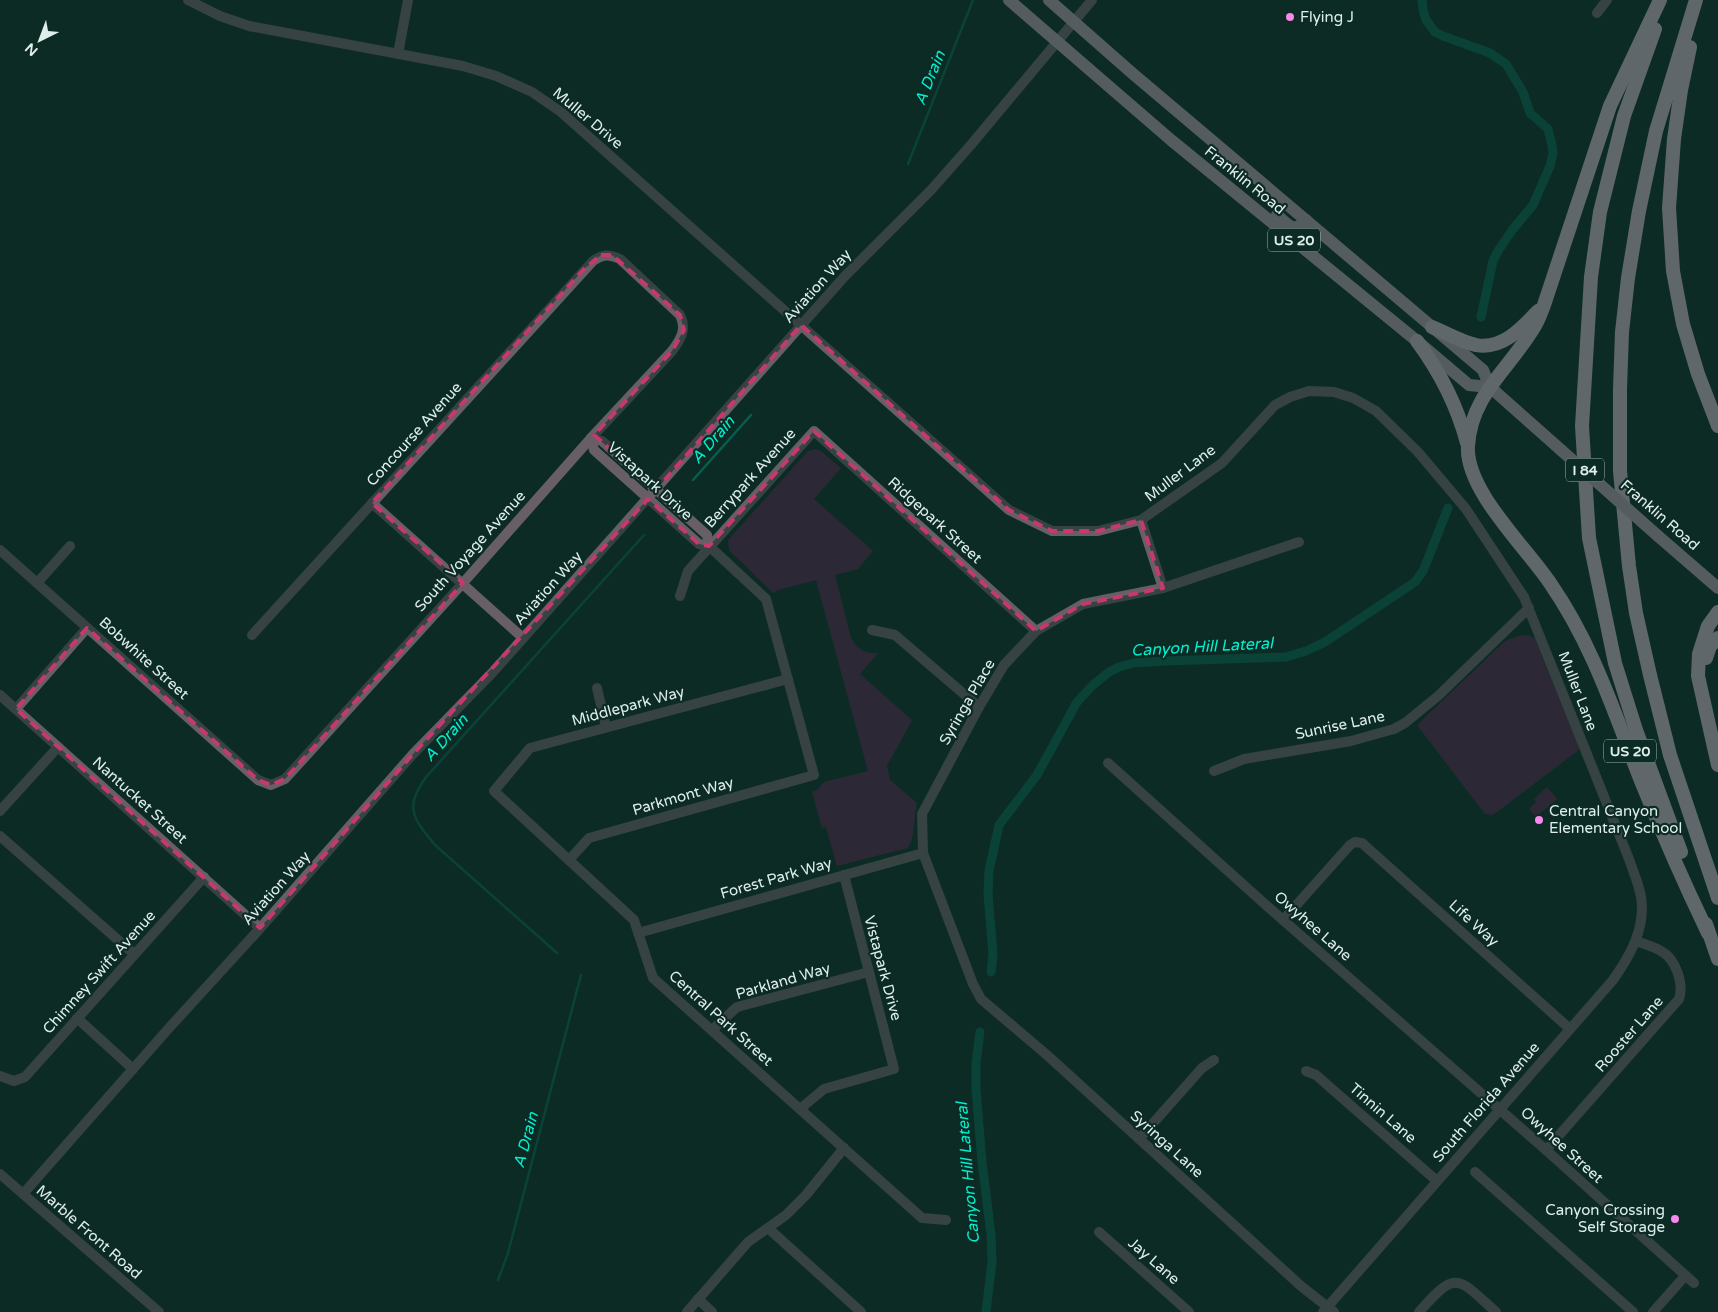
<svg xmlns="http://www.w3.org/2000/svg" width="1718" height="1312" font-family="'Varela Round',sans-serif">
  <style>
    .green { fill: #53254d }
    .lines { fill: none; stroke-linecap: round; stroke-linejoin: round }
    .stream { stroke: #085d50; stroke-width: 2.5 }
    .canal { stroke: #085d50; stroke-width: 9 }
    .minor { stroke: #685f66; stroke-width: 10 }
    .major { stroke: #ac98a8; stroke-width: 12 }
    .highway { stroke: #c6afc2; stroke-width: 14 }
    .major-bridge { stroke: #ac98a8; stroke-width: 12 }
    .marked { fill: none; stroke: #c63870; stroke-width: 4; stroke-dasharray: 10 6; stroke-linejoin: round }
    .poi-dot { fill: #f888e9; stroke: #0d2b25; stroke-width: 2 }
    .labels { text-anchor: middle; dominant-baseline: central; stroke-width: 4.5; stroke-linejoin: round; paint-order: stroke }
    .shield { fill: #0d2b25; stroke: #9fb4af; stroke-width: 1 }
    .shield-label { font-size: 14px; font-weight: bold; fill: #deefea }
    .poi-label { font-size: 15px; fill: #deefea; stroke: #0d2b25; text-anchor: start }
    .street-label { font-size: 15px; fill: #deefea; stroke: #0d2b25 }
    .water-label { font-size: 16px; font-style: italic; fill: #00f0cf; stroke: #0d2b25 }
  </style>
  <rect width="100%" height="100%" fill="#0d2b25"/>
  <g class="green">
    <path d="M816,449L821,451L841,468L814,499L873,551L858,569L835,575L851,638C858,650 865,654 878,653L860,674L912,720L887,766L890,780L917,803C913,818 916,835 908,848L837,866L826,827L822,828L812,792L817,790L824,782L868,771L816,580L778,590L773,593L729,550L728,540L808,451Z"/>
    <polygon points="1529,635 1535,639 1580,749 1493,815 1485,814 1417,725 1505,641 1518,636"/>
    <polygon points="1547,787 1557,799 1536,817 1529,809 1536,802 1534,799"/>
  </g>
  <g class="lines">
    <g class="stream">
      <polyline points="908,164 973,0"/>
      <polyline points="693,480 751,415"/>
      <path d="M557,953L435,845C412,818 404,806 427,776L644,535"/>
      <polyline points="498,1280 508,1253 581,975"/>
    </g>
    <g class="canal">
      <polyline points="1422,0 1423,10 1426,20 1435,32 1443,36 1490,53 1506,64 1523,92 1530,113 1548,129 1552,145 1553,153 1550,166 1533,205 1513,229 1498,251 1493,261 1481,317"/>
      <polyline points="991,972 993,954 988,894 989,871 999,825 1037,775 1077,702 1093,685 1109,672 1119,667 1134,663 1166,661 1286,657 1306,651 1325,642 1415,582 1423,571 1448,508"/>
      <polyline points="980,1032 976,1063 976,1089 982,1162 991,1235 992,1262 986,1312"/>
    </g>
    <g class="minor">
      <path d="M188,0L220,16L249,26L463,66L496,76L532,92L561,112L1009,510L1052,531H1098L1141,520L1222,463L1275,405L1290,397L1309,391L1334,392L1353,398L1376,411L1418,452L1466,509L1524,597L1629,859C1633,871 1639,884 1641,897C1646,928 1630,956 1613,980L1323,1312"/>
      <polyline points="1597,13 1607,0"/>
      <polyline points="398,54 408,0"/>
      <polyline points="591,438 602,441 707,535 709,546"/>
      <polyline points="372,503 523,638"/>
      <polyline points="1141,520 1163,588"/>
      <polyline points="1299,542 1163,588 1083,604 1036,631 1004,665 979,707 922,814 923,853 973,984 981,999 1047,1055 1301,1286 1334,1312"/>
      <path d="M0,550L258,780L271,785L285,779L463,583L591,438L672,351C681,339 687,329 680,315L620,259C609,254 603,254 593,261L252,635"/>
      <polyline points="37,583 70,546"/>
      <polyline points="680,596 688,571 814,431 1036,631"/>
      <polyline points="872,630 895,635 979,707"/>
      <polyline points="788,679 530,748 494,791 634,920 653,978 922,1218 946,1220"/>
      <polyline points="597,688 606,727"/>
      <polyline points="0,695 260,928"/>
      <polyline points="16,709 87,628"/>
      <polyline points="1108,763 1267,906 1546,1150 1694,1283"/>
      <polyline points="1214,771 1244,759 1351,741 1394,729 1405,723 1438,696 1529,608"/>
      <polyline points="0,811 58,747"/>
      <polyline points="0,836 134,954"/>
      <polyline points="569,860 589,838 814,775 766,599 709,546 699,544 594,450 591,438"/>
      <polyline points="1283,920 1350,845 1355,842 1362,843 1570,1029"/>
      <polyline points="638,933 923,853"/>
      <polyline points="77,1018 133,1069"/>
      <polyline points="712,1030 737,1007 869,972"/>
      <polyline points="1306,1071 1316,1075 1437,1181"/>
      <polyline points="0,1076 14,1081 25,1077 204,877"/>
      <polyline points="800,1109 824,1089 894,1069 844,875"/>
      <polyline points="1139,1139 1202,1068 1214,1060"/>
      <path d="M1546,1150L1679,999C1684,984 1676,959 1661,951C1654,947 1644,944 1636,941"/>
      <polyline points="1475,1172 1633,1312"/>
      <polyline points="0,1174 159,1312"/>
      <polyline points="23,1194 169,1028 255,934 413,754 493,672 845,276 931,190 970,146 1092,0"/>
      <polyline points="768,1228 861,1312"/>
      <polyline points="1099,1232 1189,1312"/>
      <polyline points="698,1299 712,1312"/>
      <polyline points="687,1312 748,1242 786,1215 806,1195 844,1148"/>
      <path d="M1419,1312C1457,1269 1457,1277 1496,1312"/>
      <polyline points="1653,1312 1685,1276"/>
    </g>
    <g class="major">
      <polyline points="1009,0 1171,140 1417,341 1469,385 1490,387"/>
      <polyline points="1049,0 1132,73 1483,370 1490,387 1561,450"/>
      <path d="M1277,215C1288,225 1294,234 1306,220"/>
      <polyline points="1658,536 1718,588"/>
    </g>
    <g class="highway">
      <path d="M1660,0L1610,106L1544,305C1541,313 1538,322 1533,329C1509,369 1471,395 1468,446C1465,490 1526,547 1550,583C1593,645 1614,712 1641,781C1662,833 1684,883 1708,933"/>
      <polyline points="1696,0 1656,131 1639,211 1628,278 1622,332 1620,389 1620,471 1629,566 1636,613 1650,675 1670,755 1718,898"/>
      <polyline points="1655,29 1624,116 1600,212 1591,277 1582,426 1589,538 1615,663 1636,730 1681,852"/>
      <polyline points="1690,47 1681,90 1674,139 1669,208 1673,271 1683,324 1698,374 1718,426"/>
      <path d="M1432,327C1444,332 1464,343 1476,345C1502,350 1522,328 1538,311"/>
      <path d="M1417,341C1440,372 1457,405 1467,443"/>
      <polyline points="1718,612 1708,626 1699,654 1698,676 1718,765"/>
      <polyline points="1706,658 1710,646 1718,638"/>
      <polyline points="1706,924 1718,959"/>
    </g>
    <polyline class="major-bridge" points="1561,450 1658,536"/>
  </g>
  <path d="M0 0H1718V1312H0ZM601,255H612L680,315L684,330L672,351L594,435L656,490L801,325L1009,510L1052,531H1098L1141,520L1163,588L1083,604L1036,631L814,431L709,546L699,544L648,499L413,754L260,928L16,709L87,628L258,780L271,785L285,779L463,583L372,503L584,269Z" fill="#0d2b25" fill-opacity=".55" fill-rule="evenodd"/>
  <path class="marked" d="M601,255H612L680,315L684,330L672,351L594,435L656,490L801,325L1009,510L1052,531H1098L1141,520L1163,588L1083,604L1036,631L814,431L709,546L699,544L648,499L413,754L260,928L16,709L87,628L258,780L271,785L285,779L463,583L372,503L584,269Z"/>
  <g class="poi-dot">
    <circle cx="1290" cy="17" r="5"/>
    <circle cx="1539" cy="820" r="5"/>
    <circle cx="1675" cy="1219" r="5"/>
  </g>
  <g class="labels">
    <g class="shield">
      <rect x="1268" y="228.5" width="52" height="23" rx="4"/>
      <rect x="1566" y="458.5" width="38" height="23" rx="4"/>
      <rect x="1604" y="739.5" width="52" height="23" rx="4"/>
    </g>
    <g class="shield-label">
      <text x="1294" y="240">US 20</text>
      <text x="1585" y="470">I 84</text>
      <text x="1630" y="751">US 20</text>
    </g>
    <g class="poi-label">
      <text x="1300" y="17">Flying J</text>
      <text x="1549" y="811">Central Canyon<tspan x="1549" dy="17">Elementary School</tspan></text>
      <text x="1665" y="1210" text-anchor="end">Canyon Crossing<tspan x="1665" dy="17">Self Storage</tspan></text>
    </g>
    <g class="street-label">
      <text transform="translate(588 118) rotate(40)">Muller Drive</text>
      <text transform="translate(1245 180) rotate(39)">Franklin Road</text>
      <text transform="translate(817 286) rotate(-48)">Aviation Way</text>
      <text transform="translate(414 434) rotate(-48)">Concourse Avenue</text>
      <text transform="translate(1180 473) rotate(-37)">Muller Lane</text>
      <text transform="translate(750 478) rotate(-48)">Berrypark Avenue</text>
      <text transform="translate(650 481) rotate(42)">Vistapark Drive</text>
      <text transform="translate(1660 515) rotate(41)">Franklin Road</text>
      <text transform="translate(935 520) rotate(42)">Ridgepark Street</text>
      <text transform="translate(470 551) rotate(-48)">South Voyage Avenue</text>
      <text transform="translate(548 588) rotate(-48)">Aviation Way</text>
      <text transform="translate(144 658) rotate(42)">Bobwhite Street</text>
      <text transform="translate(1578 691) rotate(69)">Muller Lane</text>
      <text transform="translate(967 702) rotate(-60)">Syringa Place</text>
      <text transform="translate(628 706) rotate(-15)">Middlepark Way</text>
      <text transform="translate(1340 725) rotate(-12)">Sunrise Lane</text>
      <text transform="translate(683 796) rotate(-16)">Parkmont Way</text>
      <text transform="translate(140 800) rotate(42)">Nantucket Street</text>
      <text transform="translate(776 878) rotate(-16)">Forest Park Way</text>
      <text transform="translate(276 888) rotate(-48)">Aviation Way</text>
      <text transform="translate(1474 923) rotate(42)">Life Way</text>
      <text transform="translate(1313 926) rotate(41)">Owyhee Lane</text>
      <text transform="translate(883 968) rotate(75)">Vistapark Drive</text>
      <text transform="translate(99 972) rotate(-48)">Chimney Swift Avenue</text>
      <text transform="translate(783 981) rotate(-16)">Parkland Way</text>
      <text transform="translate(721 1018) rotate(42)">Central Park Street</text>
      <text transform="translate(1629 1034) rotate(-49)">Rooster Lane</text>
      <text transform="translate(1486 1102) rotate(-49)">South Florida Avenue</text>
      <text transform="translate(1383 1113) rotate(41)">Tinnin Lane</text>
      <text transform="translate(1167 1144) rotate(42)">Syringa Lane</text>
      <text transform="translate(1562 1145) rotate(42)">Owyhee Street</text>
      <text transform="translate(89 1232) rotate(41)">Marble Front Road</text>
      <text transform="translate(1154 1261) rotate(41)">Jay Lane</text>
    </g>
    <g class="water-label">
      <text transform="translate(930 78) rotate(-68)">A Drain</text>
      <text transform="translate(713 440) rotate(-49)">A Drain</text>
      <text transform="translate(1202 647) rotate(-3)">Canyon Hill Lateral</text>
      <text transform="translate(446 738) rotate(-48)">A Drain</text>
      <text transform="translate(526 1140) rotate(-75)">A Drain</text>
      <text transform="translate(968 1173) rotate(-95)">Canyon Hill Lateral</text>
    </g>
  </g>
  <g transform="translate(40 40) rotate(222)" stroke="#0d2b25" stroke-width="4" paint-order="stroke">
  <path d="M0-4L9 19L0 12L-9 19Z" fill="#deefea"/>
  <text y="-8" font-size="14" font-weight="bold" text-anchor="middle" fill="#deefea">N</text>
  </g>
</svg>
